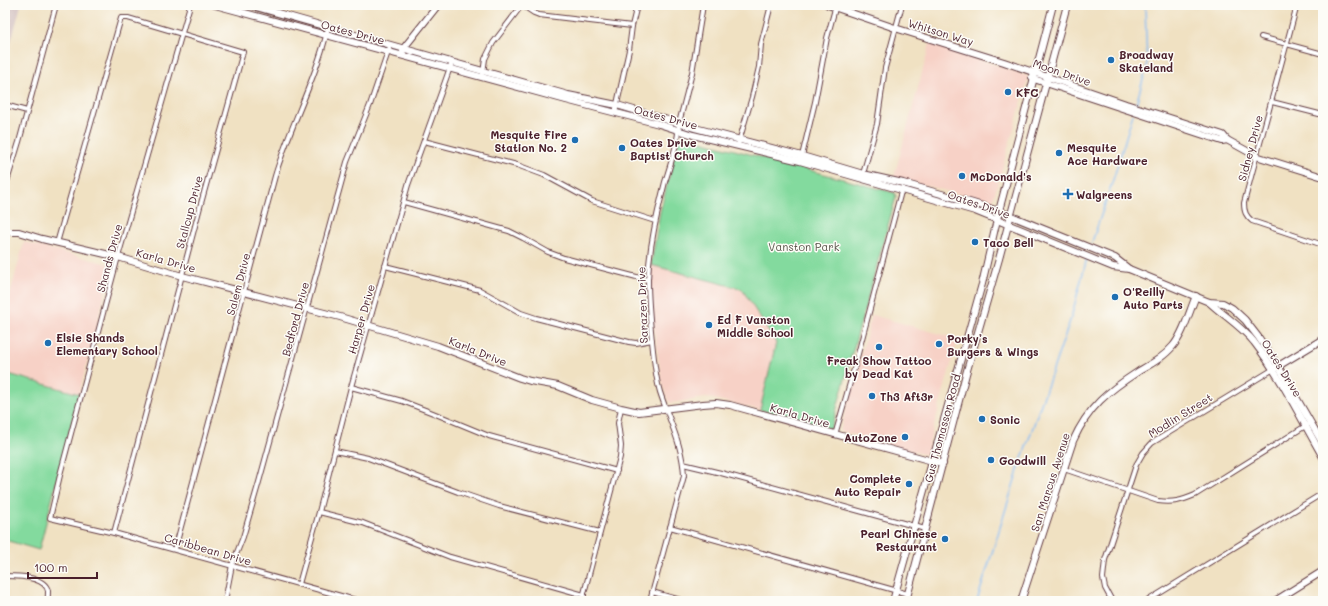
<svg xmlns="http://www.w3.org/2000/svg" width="1328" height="606" font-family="Mali,sans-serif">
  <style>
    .built { fill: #f7d1c6 }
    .industrial { fill: #d2bfbf }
    .green { fill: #83da9e; stroke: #667c64 }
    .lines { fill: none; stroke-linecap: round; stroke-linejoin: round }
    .stream { stroke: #83bbf3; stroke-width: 1.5 }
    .street-casing { stroke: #633c42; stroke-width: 6 }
    .secondary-casing { stroke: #633c42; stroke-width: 8 }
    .street { stroke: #fff; stroke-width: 4 }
    .secondary { stroke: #fff; stroke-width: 6 }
    .poi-dot { fill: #1f6fb2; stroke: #fdfcf7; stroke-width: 1.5 }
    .labels { text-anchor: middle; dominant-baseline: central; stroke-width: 3; stroke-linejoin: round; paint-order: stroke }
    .street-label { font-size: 11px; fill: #4a1f2b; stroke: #fdfcf7 }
    .poi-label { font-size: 11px; font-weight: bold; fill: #4a1f2b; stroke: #fdfcf7; text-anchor: start }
    .park-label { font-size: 11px; fill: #5b574e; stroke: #fdfcf7 }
  </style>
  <rect width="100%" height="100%" fill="#fdfcf7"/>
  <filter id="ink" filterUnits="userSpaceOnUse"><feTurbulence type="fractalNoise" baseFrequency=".025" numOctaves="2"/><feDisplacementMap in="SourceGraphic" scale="8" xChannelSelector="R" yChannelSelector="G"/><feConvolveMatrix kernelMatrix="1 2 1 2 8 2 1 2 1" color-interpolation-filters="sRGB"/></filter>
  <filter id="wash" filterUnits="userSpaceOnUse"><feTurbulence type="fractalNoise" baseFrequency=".012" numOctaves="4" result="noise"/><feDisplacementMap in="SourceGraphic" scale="16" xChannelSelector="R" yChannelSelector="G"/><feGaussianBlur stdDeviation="0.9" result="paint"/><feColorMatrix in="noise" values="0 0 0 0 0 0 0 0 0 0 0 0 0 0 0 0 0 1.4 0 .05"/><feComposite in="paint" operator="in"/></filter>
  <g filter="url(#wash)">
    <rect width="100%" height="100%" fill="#f0e1c2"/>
    <g class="built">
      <polygon points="930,43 1028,76 1028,80 992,203 894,177"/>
      <polygon points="24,242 112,265 79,394 5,373 5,313"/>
      <polygon points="651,265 742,289 776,343 760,410 714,399 705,398 671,403 668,401 661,378 651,306"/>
      <polygon points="872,315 958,339 926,455 840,431"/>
    </g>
    <polygon class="industrial" points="5,5 21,5 5,64"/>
    <g class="green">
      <polygon points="682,136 895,193 896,197 831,429 760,410 776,343 742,289 651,265 660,212 679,139"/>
      <polygon points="5,373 79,394 39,550 5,540"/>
    </g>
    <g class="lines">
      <g class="stream">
        <polyline points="1136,104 1147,66 1145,5"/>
        <polyline points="1091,245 1114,177 1133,114"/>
        <polyline points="977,601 1018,470 1071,318 1087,258"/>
      </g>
    </g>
  </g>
  <g filter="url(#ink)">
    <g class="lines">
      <defs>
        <g id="street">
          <polyline points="190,5 118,257 61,471 50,518 114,533 359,601"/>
          <path d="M1297,5L1244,203C1244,212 1246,216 1252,221L1323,245"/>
          <polyline points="1261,37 1323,54"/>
          <polyline points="483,73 485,59 493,43 522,5 534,13 539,15 632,26"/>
          <polyline points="1272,102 1323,115"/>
          <polyline points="5,105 27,111"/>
          <polyline points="615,113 629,50 632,26 637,5"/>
          <polyline points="424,141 517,165 544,175 592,201 655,221"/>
          <polyline points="738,145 752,97 759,67 761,44 771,5"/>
          <polyline points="802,156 815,102 827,38 836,5"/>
          <polyline points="863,174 877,124 885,68 902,5"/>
          <polyline points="5,188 19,142 56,5"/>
          <polyline points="404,202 509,231 523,238 548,252 564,258 648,280"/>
          <polyline points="57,243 121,18 128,18 243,52 200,207 114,533"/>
          <polyline points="385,266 480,290 521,313 536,318 629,342 636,343 652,340"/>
          <polyline points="351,387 402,401 433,413 489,436 617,471"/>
          <polyline points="835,435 854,369 902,188"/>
          <polyline points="335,451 368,458 458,492 499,506 600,532"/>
          <polyline points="683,464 721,473 925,529"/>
          <path d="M1064,469L1158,501C1173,503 1181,501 1195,495L1307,425"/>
          <polyline points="319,512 363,523 450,557 584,595"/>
          <polyline points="670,527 908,594"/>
          <path d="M175,549L275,176C290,126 316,79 328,28"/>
          <path d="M5,576C17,576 45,576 48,591C48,594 48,598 47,601"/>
          <polyline points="299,584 319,512 351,387 408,185 452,62"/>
          <polyline points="652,592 684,601"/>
          <polyline points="225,601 232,565 243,537 259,482 347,162 370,105 389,49"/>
          <polyline points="582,601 620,457 621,446 618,423 621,408"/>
          <path d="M650,601L684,476C683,446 669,420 660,392C655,376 654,358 652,341C650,321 648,301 648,280C649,247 657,214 665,182C671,163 678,143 679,123L692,73L703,5"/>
          <polyline points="1112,601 1105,588 1103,578 1105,560 1136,465 1143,453 1152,443 1272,370"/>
          <polyline points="1147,601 1323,493"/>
        </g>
        <g id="secondary">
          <polyline points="215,5 566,100 659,124 693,135 800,161 975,211 1113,267 1129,269 1209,302 1223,303 1232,308 1245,320 1259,338 1278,366 1323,444"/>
          <polyline points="249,5 568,95 617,105 695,128 802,156 863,174 903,183 973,203 999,211 1115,258 1129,269"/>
          <polyline points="828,5 895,28 1004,62 1126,104 1223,135 1227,140 1256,156 1323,177"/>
          <polyline points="403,51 403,49 438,5"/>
          <polyline points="1032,77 1034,79 1046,83 1222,141 1227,140"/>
          <polyline points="5,232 19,232 42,239 118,257 182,276 340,317 438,346 520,378 530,381 558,386 592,400 621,408 639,412 703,404 716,403 730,405 943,464"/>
          <path d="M1209,302C1224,316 1241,326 1254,342C1281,377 1301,419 1323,457"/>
          <polyline points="1275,368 1323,339"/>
          <polyline points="893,601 982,284 999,211 1053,5"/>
          <polyline points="906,601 966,374 999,259 1067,5"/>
          <path d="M1021,601L1073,441C1088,407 1108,391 1139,371C1151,364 1164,357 1173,346C1184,333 1189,312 1196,296"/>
          <polyline points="1275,601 1323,571"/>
        </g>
      </defs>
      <use href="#street" class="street-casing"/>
      <use href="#secondary" class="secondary-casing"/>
      <use href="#street" class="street"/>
      <use href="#secondary" class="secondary"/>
    </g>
  </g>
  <g class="poi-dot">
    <circle cx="1111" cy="60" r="4"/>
    <circle cx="1008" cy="92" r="4"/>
    <circle cx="575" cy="140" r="4"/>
    <circle cx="622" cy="148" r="4"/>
    <circle cx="1059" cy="153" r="4"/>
    <circle cx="962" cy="176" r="4"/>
    <path d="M1066 188h4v4h4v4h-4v4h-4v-4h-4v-4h4z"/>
    <circle cx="975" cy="242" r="4"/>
    <circle cx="1115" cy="297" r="4"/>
    <circle cx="709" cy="325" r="4"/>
    <circle cx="48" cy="343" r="4"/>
    <circle cx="939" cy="344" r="4"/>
    <circle cx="879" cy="347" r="4"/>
    <circle cx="872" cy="396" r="4"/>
    <circle cx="982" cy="419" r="4"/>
    <circle cx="905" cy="437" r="4"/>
    <circle cx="991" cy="460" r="4"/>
    <circle cx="909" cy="484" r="4"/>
    <circle cx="945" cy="539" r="4"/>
  </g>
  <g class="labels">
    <g class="street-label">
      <text transform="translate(353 32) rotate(15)">Oates Drive</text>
      <text transform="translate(941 32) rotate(17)">Whitson Way</text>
      <text transform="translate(1062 72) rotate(19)">Moon Drive</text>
      <text transform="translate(666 117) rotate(15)">Oates Drive</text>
      <text transform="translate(1250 148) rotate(-75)">Sidney Drive</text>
      <text transform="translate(979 204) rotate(19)">Oates Drive</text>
      <text transform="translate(189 212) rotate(-75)">Stallcup Drive</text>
      <text transform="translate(109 258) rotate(-75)">Shands Drive</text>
      <text transform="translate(166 260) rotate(16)">Karla Drive</text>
      <text transform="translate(238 284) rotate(-75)">Salem Drive</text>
      <text transform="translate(642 305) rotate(-92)">Sarazen Drive</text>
      <text transform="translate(295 319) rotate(-75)">Bedford Drive</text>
      <text transform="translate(361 319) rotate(-74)">Harper Drive</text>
      <text transform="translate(478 351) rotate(22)">Karla Drive</text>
      <text transform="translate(1282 368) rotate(58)">Oates Drive</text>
      <text transform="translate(800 415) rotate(16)">Karla Drive</text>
      <text transform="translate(1180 415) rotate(-32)">Modlin Street</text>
      <text transform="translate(942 428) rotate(-75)">Gus Thomasson Road</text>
      <text transform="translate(1050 482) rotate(-72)">San Marcus Avenue</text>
      <text transform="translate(208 549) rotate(16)">Caribbean Drive</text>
    </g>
    <g class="poi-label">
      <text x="1119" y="54">Broadway<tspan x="1119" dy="13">Skateland</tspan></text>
      <text x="1016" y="92">KFC</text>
      <text x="567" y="134" text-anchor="end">Mesquite Fire<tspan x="567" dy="13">Station No. 2</tspan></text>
      <text x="630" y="142">Oates Drive<tspan x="630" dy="13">Baptist Church</tspan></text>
      <text x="1067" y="147">Mesquite<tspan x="1067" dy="13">Ace Hardware</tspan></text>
      <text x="970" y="176">McDonald's</text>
      <text x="1076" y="194">Walgreens</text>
      <text x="983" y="242">Taco Bell</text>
      <text x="1123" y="291">O'Reilly<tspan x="1123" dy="13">Auto Parts</tspan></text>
      <text x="717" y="319">Ed F Vanston<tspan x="717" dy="13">Middle School</tspan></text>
      <text x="56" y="337">Elsie Shands<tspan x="56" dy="13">Elementary School</tspan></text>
      <text x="947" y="338">Porky’s<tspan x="947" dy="13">Burgers &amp; Wings</tspan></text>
      <text x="879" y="360" text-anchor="middle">Freak Show Tattoo<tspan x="879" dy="13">by Dead Kat</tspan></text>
      <text x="880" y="396">Th3 Aft3r</text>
      <text x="990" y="419">Sonic</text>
      <text x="897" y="437" text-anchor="end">AutoZone</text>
      <text x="999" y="460">Goodwill</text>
      <text x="901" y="478" text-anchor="end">Complete<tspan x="901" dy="13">Auto Repair</tspan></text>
      <text x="937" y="533" text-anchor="end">Pearl Chinese<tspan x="937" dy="13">Restaurant</tspan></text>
    </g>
    <g class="park-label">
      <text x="804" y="246">Vanston Park</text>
    </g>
  </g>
  <rect width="1328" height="606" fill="none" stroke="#fdfcf7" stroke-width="20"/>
  <path d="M28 572v6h69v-6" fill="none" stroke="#4a1f2b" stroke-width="2"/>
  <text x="34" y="572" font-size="12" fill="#4a1f2b" stroke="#fdfcf7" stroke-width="3" paint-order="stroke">100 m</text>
</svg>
